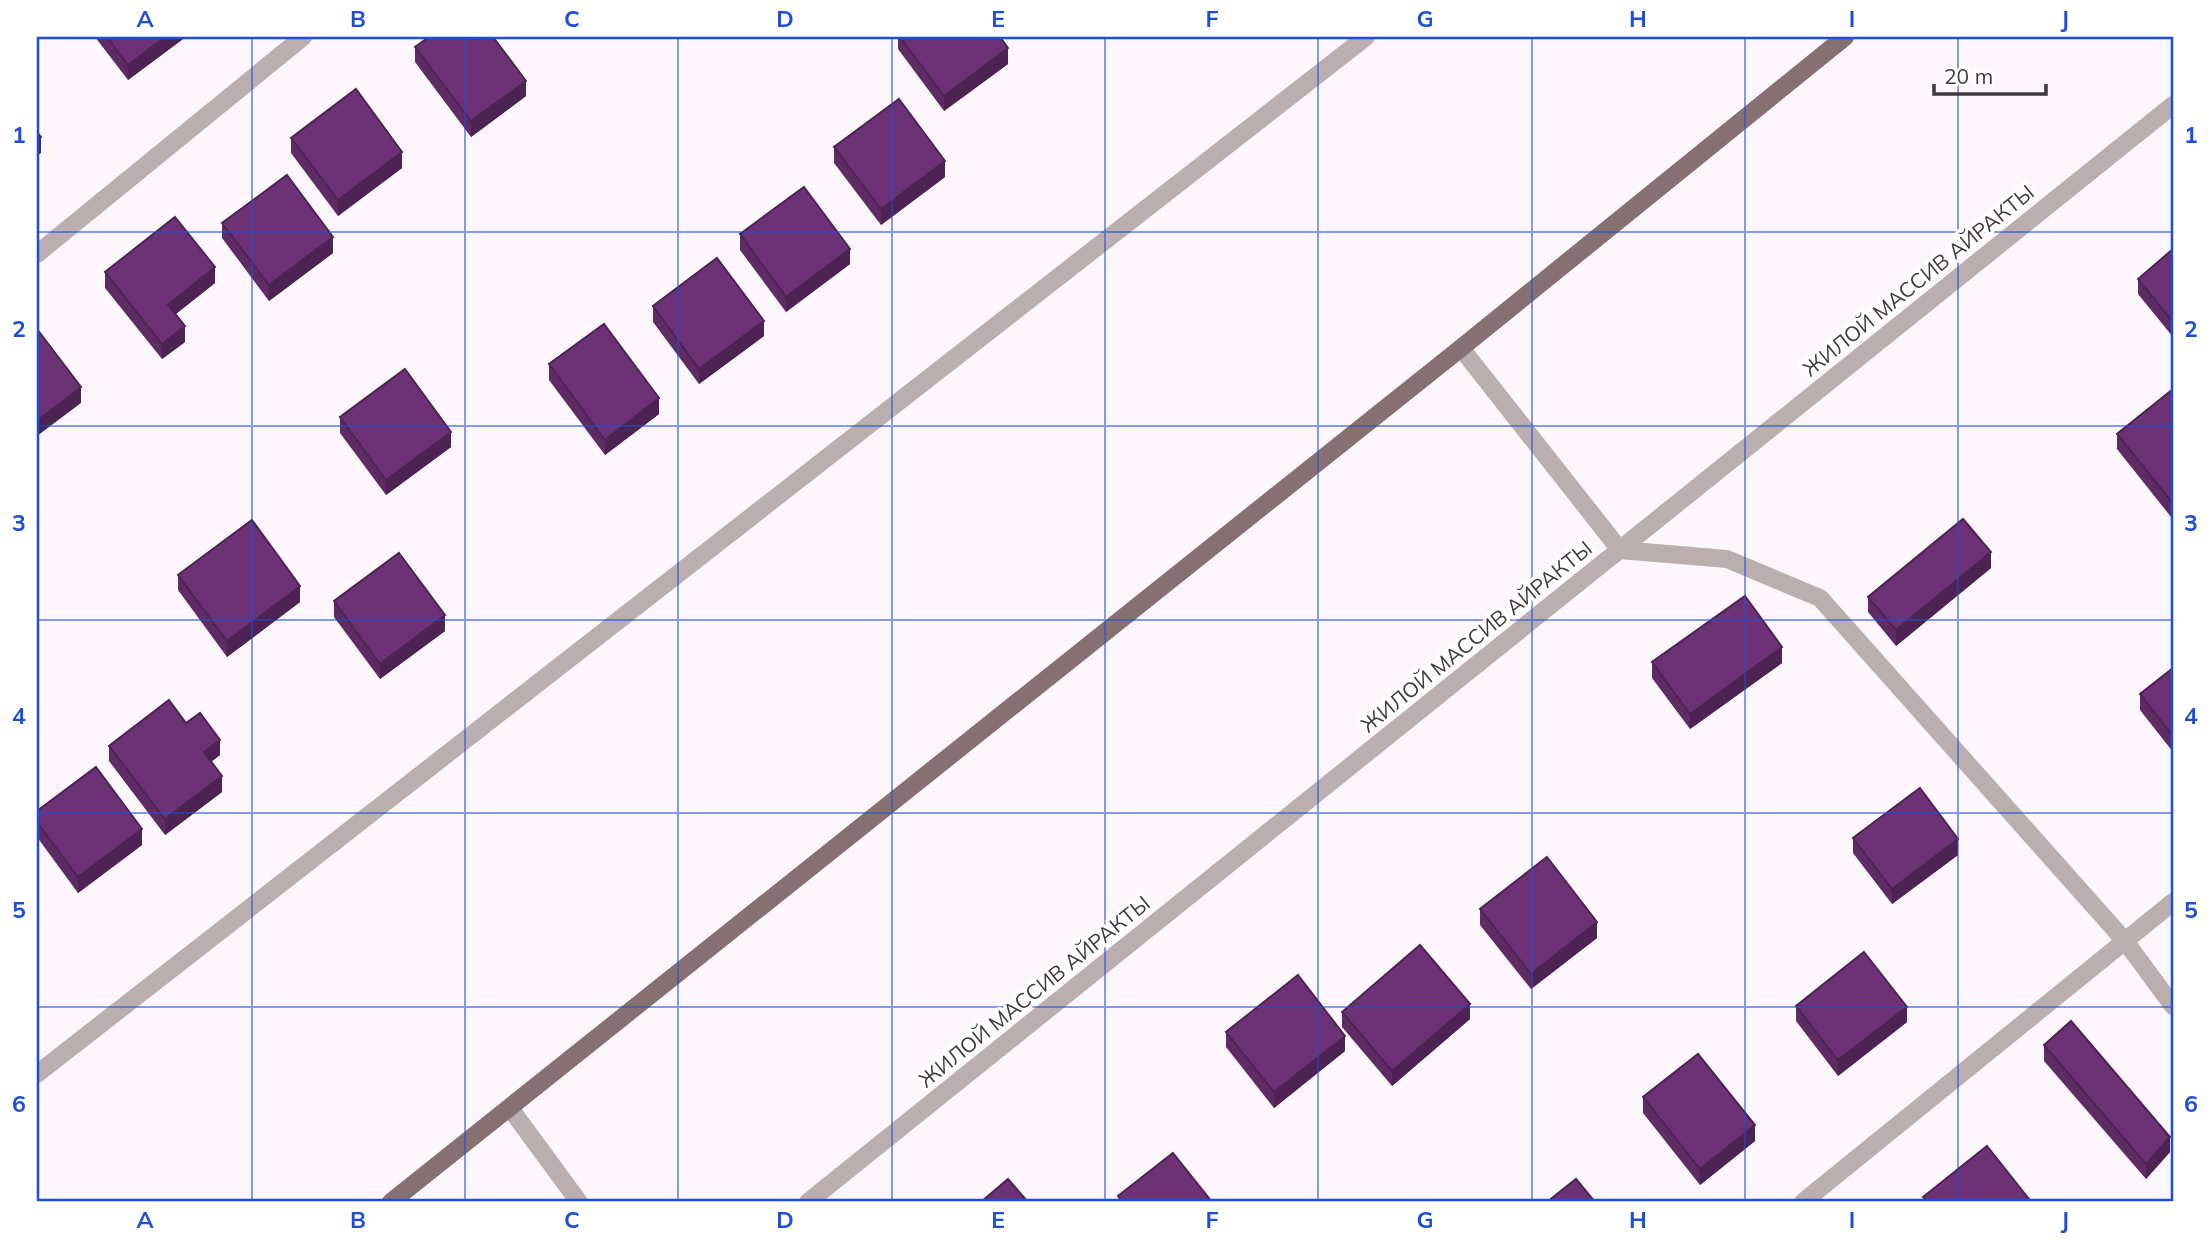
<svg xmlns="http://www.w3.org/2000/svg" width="2210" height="1239" font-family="Mulish,sans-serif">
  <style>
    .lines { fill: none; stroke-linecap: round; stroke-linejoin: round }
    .minor { stroke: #baaeae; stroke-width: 18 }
    .major { stroke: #867071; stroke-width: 18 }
    .wall { fill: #5e2b65 }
    .shaded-wall { fill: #4c2353 }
    .building { fill: #6d3276; stroke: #4c2353; stroke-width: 2 }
    .grid { fill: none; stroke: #1d4ed8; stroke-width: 2; stroke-opacity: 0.55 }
    .labels { text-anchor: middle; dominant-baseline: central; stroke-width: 7; stroke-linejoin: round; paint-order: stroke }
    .street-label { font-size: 21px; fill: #3f383f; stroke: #fff }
    .neatline { fill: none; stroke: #1d4ed8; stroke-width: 2.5 }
    .grid-label { font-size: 23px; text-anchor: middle; font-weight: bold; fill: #1d4ed8 }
  </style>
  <rect width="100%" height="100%" fill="#fdf6fd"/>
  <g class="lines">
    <g class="minor">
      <polyline points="37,254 303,37"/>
      <polyline points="1461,348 1620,550 1727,559 1820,598 2125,941 2173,1006"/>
      <polyline points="37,1074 1366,37"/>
      <polyline points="510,1108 579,1202"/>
      <polyline points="808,1202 2173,105"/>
      <polyline points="1803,1202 2173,902"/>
    </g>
    <polyline class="major" points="391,1202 1461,348 1845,37"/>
  </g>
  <g class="wall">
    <polygon points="95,37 183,37 183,39 128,80"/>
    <polygon points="898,37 1000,37 1008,64 944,111 898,49"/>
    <polygon points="415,47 526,96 471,137 415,62"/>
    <polygon points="291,138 402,168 338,216 291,153"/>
    <polygon points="834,147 945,177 881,225 834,163"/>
    <polygon points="222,223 333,253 269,301 222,238"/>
    <polygon points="740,234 850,264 786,312 740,250"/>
    <polygon points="2173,249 2173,337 2138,294 2138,279"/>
    <polygon points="105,272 215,283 176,314 185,342 162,359 105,288"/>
    <polygon points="653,306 764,336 699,384 653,322"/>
    <polygon points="549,364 659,414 605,455 549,380"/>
    <polygon points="2173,389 2173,515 2171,517 2117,449 2117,434"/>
    <polygon points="340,417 451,447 386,495 340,433"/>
    <polygon points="1991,568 1896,646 1868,612 1868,597"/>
    <polygon points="178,575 300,602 227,657 178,590"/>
    <polygon points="334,601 445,631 380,679 334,617"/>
    <polygon points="1652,662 1782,663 1690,729 1652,678"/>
    <polygon points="2173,668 2173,752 2140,710 2140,694"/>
    <polygon points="186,723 220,755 211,762 222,792 165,835 109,761 109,746"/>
    <polygon points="37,811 142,845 78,893 37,837"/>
    <polygon points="1853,838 1958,855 1892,904 1853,853"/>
    <polygon points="1480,909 1597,938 1531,989 1480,925"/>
    <polygon points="1796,1006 1907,1022 1838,1076 1796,1021"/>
    <polygon points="1342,1012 1470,1019 1392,1086 1342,1027"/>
    <polygon points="1226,1032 1345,1051 1274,1108 1226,1047"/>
    <polygon points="2044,1045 2170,1152 2146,1179 2044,1061"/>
    <polygon points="1643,1097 1755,1141 1700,1185 1643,1113"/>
  </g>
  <g class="shaded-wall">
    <polygon points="165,37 183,37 183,39 128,80 128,65"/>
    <polygon points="1008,48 1008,64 944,111 944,96"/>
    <polygon points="526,81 526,96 471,137 471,121"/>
    <polygon points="41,137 41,153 37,156 37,140"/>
    <polygon points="402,152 402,168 338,216 338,200"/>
    <polygon points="945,161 945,177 881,225 881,209"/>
    <polygon points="333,237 333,253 269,301 269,285"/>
    <polygon points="850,249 850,264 786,312 786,297"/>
    <polygon points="215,267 215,283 168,320 168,305"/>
    <polygon points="764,321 764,336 699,384 699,369"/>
    <polygon points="185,326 185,342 162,359 162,344"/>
    <polygon points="81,387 81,403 37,436 37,421"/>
    <polygon points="659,398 659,414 605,455 605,440"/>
    <polygon points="451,432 451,447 386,495 386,480"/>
    <polygon points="2173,500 2173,515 2171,517 2171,501"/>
    <polygon points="1991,552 1991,568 1896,646 1896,630"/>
    <polygon points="300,586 300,602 227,657 227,641"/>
    <polygon points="445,615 445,631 380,679 380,664"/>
    <polygon points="1782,647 1782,663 1690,729 1690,714"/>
    <polygon points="220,740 220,755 204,767 204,752"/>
    <polygon points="222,776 222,792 165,835 165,819"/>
    <polygon points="142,829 142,845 78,893 78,877"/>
    <polygon points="1958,839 1958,855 1892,904 1892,889"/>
    <polygon points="1597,922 1597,938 1531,989 1531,974"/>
    <polygon points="1470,1004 1470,1019 1392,1086 1392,1071"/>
    <polygon points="1907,1007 1907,1022 1838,1076 1838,1060"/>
    <polygon points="1345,1036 1345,1051 1274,1108 1274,1092"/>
    <polygon points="1755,1125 1755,1141 1700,1185 1700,1169"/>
    <polygon points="2170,1137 2170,1152 2146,1179 2146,1164"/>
  </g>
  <g class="building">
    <polygon points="107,37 165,37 128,65"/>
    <polygon points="429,37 493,37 526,81 471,121 415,47"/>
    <polygon points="900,37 1000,37 1008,48 944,96"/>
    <polygon points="356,89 402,152 338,200 291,138"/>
    <polygon points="899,99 945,161 881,209 834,147"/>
    <polygon points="37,132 41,137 37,140"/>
    <polygon points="287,175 333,237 269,285 222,223"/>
    <polygon points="804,187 850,249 786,297 740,234"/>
    <polygon points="175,217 215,267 168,305 185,326 162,344 105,272"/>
    <polygon points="2173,249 2173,322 2138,279"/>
    <polygon points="717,258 764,321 699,369 653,306"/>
    <polygon points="604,324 659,398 605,440 549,364"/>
    <polygon points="37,329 81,387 37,421"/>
    <polygon points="405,369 451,432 386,480 340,417"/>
    <polygon points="2173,389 2173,500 2171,501 2117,434"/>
    <polygon points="1963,519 1991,552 1896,630 1868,597"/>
    <polygon points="252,520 300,586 227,641 178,575"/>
    <polygon points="399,553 445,615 380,664 334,601"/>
    <polygon points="1745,596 1782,647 1690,714 1652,662"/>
    <polygon points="2173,668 2173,736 2140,694"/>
    <polygon points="169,700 186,723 200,713 220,740 204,752 222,776 165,819 109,746"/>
    <polygon points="96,767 142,829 78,877 37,822 37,811"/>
    <polygon points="1920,788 1958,839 1892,889 1853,838"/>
    <polygon points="1547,857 1597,922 1531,974 1480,909"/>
    <polygon points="1420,945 1470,1004 1392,1071 1342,1012"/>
    <polygon points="1864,952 1907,1007 1838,1060 1796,1006"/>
    <polygon points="1298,975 1345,1036 1274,1092 1226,1032"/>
    <polygon points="2071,1021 2170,1137 2146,1164 2044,1045"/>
    <polygon points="1698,1054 1755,1125 1700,1169 1643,1097"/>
    <polygon points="1987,1146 2029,1199 2025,1202 1928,1202 1923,1197"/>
    <polygon points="1173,1153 1212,1202 1122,1202 1118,1196"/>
    <polygon points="1008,1179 1028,1202 981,1202"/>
    <polygon points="1576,1179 1595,1202 1547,1202"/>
  </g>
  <path class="grid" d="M252,37V1202M465,37V1202M678,37V1202M892,37V1202M1105,37V1202M1318,37V1202M1532,37V1202M1745,37V1202M1958,37V1202M37,232H2173M37,426H2173M37,620H2173M37,813H2173M37,1007H2173"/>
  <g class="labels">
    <g class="street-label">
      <text transform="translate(1918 280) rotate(-39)">ЖИЛОЙ МАССИВ АЙРАКТЫ</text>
      <text transform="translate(1476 636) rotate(-39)">ЖИЛОЙ МАССИВ АЙРАКТЫ</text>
      <text transform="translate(1034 991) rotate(-39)">ЖИЛОЙ МАССИВ АЙРАКТЫ</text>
    </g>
  </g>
  <rect width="2210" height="1239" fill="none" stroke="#ffffff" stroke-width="77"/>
  <path d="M1934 84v10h112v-10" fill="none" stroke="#3f383f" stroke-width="3.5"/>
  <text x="1944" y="84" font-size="21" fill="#3f383f" stroke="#ffffff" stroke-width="5" paint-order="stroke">20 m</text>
  <rect x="38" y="38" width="2134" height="1162" class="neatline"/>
  <g class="grid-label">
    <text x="145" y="27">A</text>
    <text x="358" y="27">B</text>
    <text x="572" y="27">C</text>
    <text x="785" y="27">D</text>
    <text x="998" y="27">E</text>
    <text x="1212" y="27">F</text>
    <text x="1425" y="27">G</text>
    <text x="1638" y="27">H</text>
    <text x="1852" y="27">I</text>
    <text x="2065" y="27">J</text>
    <text x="19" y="143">1</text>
    <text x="2191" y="143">1</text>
    <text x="19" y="337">2</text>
    <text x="2191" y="337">2</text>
    <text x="19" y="531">3</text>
    <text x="2191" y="531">3</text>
    <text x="19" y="724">4</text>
    <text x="2191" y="724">4</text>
    <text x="19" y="918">5</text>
    <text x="2191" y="918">5</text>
    <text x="19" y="1112">6</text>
    <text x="2191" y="1112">6</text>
    <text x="145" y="1228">A</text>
    <text x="358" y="1228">B</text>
    <text x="572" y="1228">C</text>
    <text x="785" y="1228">D</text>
    <text x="998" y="1228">E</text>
    <text x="1212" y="1228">F</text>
    <text x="1425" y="1228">G</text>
    <text x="1638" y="1228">H</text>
    <text x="1852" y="1228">I</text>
    <text x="2065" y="1228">J</text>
  </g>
</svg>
